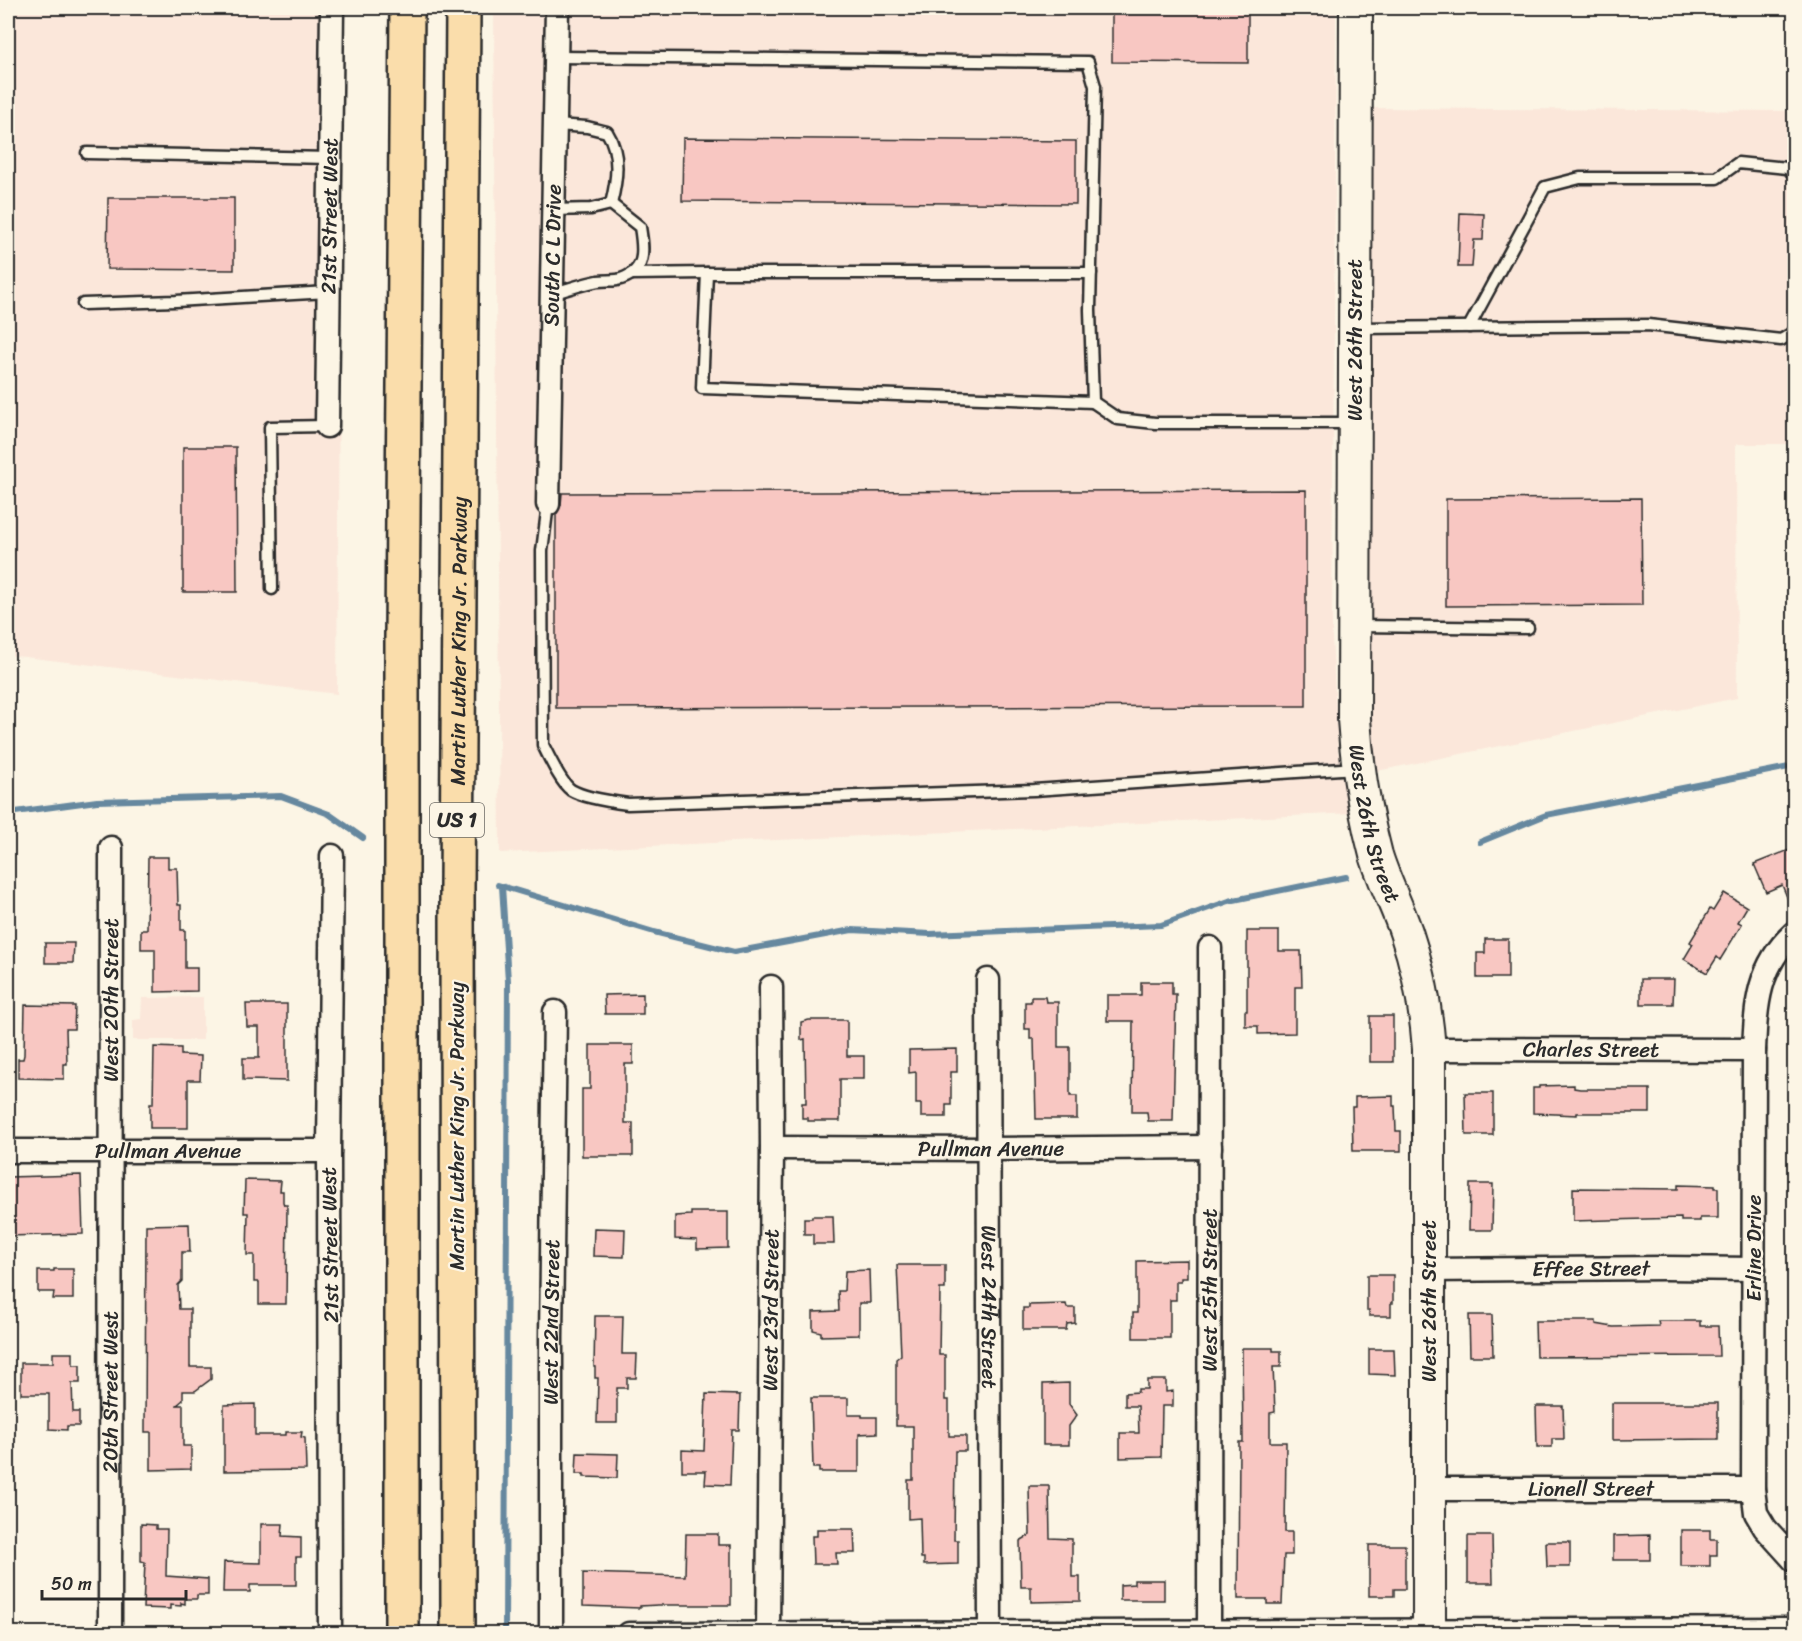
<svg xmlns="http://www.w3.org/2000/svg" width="1802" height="1641" font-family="Sriracha,sans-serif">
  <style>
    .built { fill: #fbe7da }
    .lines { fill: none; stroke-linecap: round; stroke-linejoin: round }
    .stream { stroke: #66889f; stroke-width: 6 }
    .building { fill: #f8c7c2; stroke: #2b2b2b; stroke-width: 1.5 }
    .service-casing { stroke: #2b2b2b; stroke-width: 15 }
    .minor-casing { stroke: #2b2b2b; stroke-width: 27 }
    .secondary-casing { stroke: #2b2b2b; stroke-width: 36 }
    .trunk-casing { stroke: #2b2b2b; stroke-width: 38 }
    .service { stroke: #fcf5e5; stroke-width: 10 }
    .minor { stroke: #fcf5e5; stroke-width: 22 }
    .secondary { stroke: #fcf5e5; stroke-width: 32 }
    .trunk { stroke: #faddab; stroke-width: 33 }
    .labels { text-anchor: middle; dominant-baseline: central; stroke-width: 4.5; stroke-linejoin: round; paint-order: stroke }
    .shield { fill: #fcf5e5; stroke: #6a6863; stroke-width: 1.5 }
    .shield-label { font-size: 20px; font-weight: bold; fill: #2b2b2b }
    .street-label { font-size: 21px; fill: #2b2b2b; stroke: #fcf5e5 }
  </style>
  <rect width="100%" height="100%" fill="#fcf5e5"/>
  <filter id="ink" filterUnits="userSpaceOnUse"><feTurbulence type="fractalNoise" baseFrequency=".0167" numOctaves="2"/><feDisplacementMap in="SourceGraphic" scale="12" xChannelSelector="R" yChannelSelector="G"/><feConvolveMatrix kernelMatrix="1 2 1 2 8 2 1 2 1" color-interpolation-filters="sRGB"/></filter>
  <g filter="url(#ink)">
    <g class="built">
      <polygon points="8,8 343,8 339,357 337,694 8,655"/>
      <polygon points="494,8 1336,8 1332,637 1338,751 1353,813 500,853"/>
      <polygon points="1372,108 1794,111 1794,444 1736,444 1737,698 1372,772 1369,722"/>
      <polygon points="203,997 203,1040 133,1040 133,1020 141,1019 142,998"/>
    </g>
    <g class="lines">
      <g class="stream">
        <polyline points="8,813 97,801 281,796 329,814 363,838"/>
        <polyline points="1480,842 1546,815 1794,766"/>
        <polyline points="498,885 654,932 734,952 852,930 930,934 1161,925 1229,901 1346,877"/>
        <polyline points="502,886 508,981 505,1634"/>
      </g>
    </g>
    <g class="building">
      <polygon points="1112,8 1248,8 1248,63 1112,62"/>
      <polygon points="683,138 1076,141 1076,204 682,201"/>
      <polygon points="108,198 234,198 234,270 107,269"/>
      <polygon points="1460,213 1484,214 1483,240 1474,240 1472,267 1458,267"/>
      <polygon points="183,447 236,447 237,592 183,592"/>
      <polygon points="1306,490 1306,706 556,708 556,515 561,505 562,493"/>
      <polygon points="1641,498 1642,605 1446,606 1446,499"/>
      <polygon points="1794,848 1794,914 1782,885 1766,892 1754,864"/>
      <polygon points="148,857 168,857 168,868 177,868 178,905 181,905 181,930 185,930 185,968 197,968 197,991 155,992 155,949 141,949 141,930 147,930"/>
      <polygon points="1724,893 1747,907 1738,922 1742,924 1720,960 1717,957 1707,973 1684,959 1693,944 1690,942 1710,909 1713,911"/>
      <polygon points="1247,931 1279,931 1279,951 1301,951 1302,987 1295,987 1295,1033 1258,1034 1258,1026 1245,1026 1245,1011 1247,1011"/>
      <polygon points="1485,939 1508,939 1508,978 1477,978 1477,953 1485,953"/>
      <polygon points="45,943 74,943 73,963 45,963"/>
      <polygon points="1641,979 1674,979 1673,1004 1641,1004"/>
      <polygon points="1141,982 1172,982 1172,994 1176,994 1173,1121 1148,1121 1147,1112 1132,1112 1133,1021 1107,1021 1107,995 1141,995"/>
      <polygon points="643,994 643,1014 605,1014 604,995"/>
      <polygon points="1031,997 1045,997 1046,1002 1058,1002 1058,1047 1070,1047 1070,1096 1077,1096 1077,1119 1036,1119 1034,1039 1030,1039 1030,1029 1025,1029 1025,1002 1031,1002"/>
      <polygon points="246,1004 287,1004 287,1081 243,1080 243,1058 259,1058 259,1027 247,1027"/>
      <polygon points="25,1005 75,1006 74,1029 66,1029 67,1064 64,1064 64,1079 18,1078 18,1059 23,1059 24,1055"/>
      <rect x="1370" y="1016" width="23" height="46"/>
      <polygon points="809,1020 847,1020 847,1056 864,1056 864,1079 840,1079 840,1121 808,1121 808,1118 802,1118 802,1103 806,1103 805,1039 801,1040 801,1022"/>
      <polygon points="590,1045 633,1045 633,1064 625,1064 625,1123 633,1123 633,1156 582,1156 582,1089 590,1089"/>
      <polygon points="154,1047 181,1048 181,1055 201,1056 200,1080 188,1080 188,1128 150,1128 150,1104 153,1104"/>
      <polygon points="957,1049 957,1072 951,1072 951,1105 946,1105 946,1117 921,1117 921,1104 916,1104 916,1072 909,1073 909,1050"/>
      <polygon points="1574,1085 1574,1088 1580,1089 1650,1089 1650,1113 1577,1113 1577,1115 1533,1113 1533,1088 1539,1088 1539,1086"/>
      <polygon points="1465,1093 1493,1093 1493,1135 1466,1135"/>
      <polygon points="1393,1096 1393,1106 1395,1106 1396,1131 1401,1131 1401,1151 1353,1151 1352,1107 1355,1107 1355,1097"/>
      <polygon points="81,1175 83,1234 8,1236 8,1177"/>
      <polygon points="245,1180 281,1181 280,1191 283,1191 283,1202 284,1205 287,1205 286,1304 259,1304 259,1282 254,1282 254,1255 247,1255 248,1213 244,1213"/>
      <polygon points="1470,1184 1493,1184 1492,1230 1469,1230"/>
      <polygon points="1678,1185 1715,1186 1715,1188 1718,1188 1718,1218 1700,1218 1700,1221 1681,1221 1681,1218 1573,1221 1573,1188 1678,1189"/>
      <polygon points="691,1212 728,1212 728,1248 697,1249 697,1240 675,1239 675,1216 691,1215"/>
      <polygon points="812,1216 833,1216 834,1244 813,1244 813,1234 804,1234 804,1218 812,1218"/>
      <polygon points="189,1224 190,1252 182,1252 182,1281 178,1285 179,1309 190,1309 190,1367 211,1367 211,1379 195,1391 183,1391 183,1400 177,1405 183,1405 183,1446 191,1446 191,1469 151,1470 151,1432 145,1432 146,1225"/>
      <polygon points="594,1228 625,1229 624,1257 593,1256"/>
      <polygon points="1187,1260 1187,1278 1181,1278 1181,1281 1176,1281 1176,1300 1170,1300 1170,1338 1133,1338 1133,1313 1137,1313 1137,1261"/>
      <polygon points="897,1265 945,1265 945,1289 940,1289 939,1355 945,1355 945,1400 949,1400 949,1436 966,1436 966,1451 955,1451 954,1540 958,1540 958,1564 924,1565 924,1558 921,1558 920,1518 908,1519 908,1480 913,1480 913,1426 896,1426 896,1359 901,1355"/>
      <polygon points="54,1269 73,1269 73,1299 53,1299 54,1292 38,1292 38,1271 54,1271"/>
      <polygon points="869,1270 870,1303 859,1303 859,1335 821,1336 821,1332 813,1330 813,1312 839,1311 838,1291 844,1291 845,1271"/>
      <polygon points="1367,1275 1393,1275 1393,1303 1391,1303 1391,1316 1369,1316 1369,1310 1367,1310"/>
      <polygon points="1066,1304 1067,1308 1075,1308 1075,1323 1067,1324 1066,1330 1023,1330 1023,1308 1029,1308 1029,1305"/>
      <polygon points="1469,1315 1492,1315 1493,1356 1470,1356"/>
      <polygon points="595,1316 623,1316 622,1354 637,1354 636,1378 627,1378 627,1388 617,1388 617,1423 597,1423 598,1378 595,1378 595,1367 594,1367"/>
      <polygon points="1535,1321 1596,1321 1596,1324 1613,1327 1659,1326 1658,1321 1700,1321 1700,1326 1718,1326 1719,1356 1536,1357"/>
      <polygon points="1242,1348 1273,1348 1273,1351 1281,1351 1281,1367 1273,1367 1275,1412 1270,1413 1270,1442 1286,1442 1285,1532 1292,1532 1292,1555 1284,1555 1282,1604 1267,1604 1267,1599 1238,1599 1239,1442 1243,1442"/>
      <polygon points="1369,1349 1394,1349 1395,1375 1369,1374"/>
      <polygon points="53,1353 73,1353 73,1365 80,1365 80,1383 72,1383 73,1412 79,1412 79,1426 67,1426 67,1430 49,1429 49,1394 21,1394 21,1363 53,1363"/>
      <polygon points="1147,1380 1166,1380 1166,1392 1173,1391 1173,1406 1162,1406 1161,1457 1120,1458 1120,1433 1139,1433 1138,1406 1125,1406 1125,1393 1138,1392 1138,1389 1147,1389"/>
      <polygon points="1069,1383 1069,1404 1077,1415 1069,1426 1069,1445 1043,1445 1043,1384"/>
      <polygon points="706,1394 740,1395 739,1430 732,1430 730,1485 705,1484 706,1471 682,1471 682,1450 704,1451"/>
      <polygon points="811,1398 848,1398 848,1415 862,1415 862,1417 877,1417 877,1433 859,1434 859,1472 819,1472 819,1468 813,1468"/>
      <polygon points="1612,1403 1718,1403 1718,1439 1612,1440"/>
      <polygon points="255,1404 255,1435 286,1435 286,1432 302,1432 301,1437 305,1438 306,1470 224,1471 224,1405"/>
      <polygon points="1536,1406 1563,1406 1564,1439 1552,1439 1552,1447 1537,1447"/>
      <polygon points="577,1453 618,1454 617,1478 584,1477 584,1474 576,1474"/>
      <polygon points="1029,1486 1049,1486 1050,1538 1072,1539 1072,1577 1080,1577 1080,1601 1031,1602 1031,1587 1021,1587 1020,1541 1030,1535"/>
      <polygon points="141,1524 156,1525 156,1529 167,1529 166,1576 208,1579 208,1595 197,1595 197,1599 185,1599 185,1604 181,1603 181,1606 170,1605 170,1609 143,1608 145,1562 141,1561"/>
      <polygon points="261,1524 283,1524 282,1536 301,1537 301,1557 296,1557 296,1585 250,1585 250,1592 223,1592 224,1562 261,1563"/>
      <polygon points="817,1529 854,1529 855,1553 836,1553 837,1564 813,1564 812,1536 817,1536"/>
      <polygon points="1681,1530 1710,1530 1710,1539 1717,1539 1717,1555 1710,1555 1710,1566 1681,1566"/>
      <polygon points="686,1534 718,1534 718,1545 731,1545 731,1605 658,1605 640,1606 640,1608 583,1606 583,1573 685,1576"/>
      <polygon points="1650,1535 1650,1560 1613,1560 1613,1536"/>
      <polygon points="1468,1536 1492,1536 1493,1583 1468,1583"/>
      <polygon points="1546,1542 1570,1542 1570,1567 1547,1567"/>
      <polygon points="1369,1545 1405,1545 1405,1589 1394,1589 1394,1596 1369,1596"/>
      <polygon points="1134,1580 1164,1580 1164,1600 1120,1600 1120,1585 1134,1584"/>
    </g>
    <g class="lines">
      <defs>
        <g id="service">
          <polyline points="556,57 1088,62 1095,86 1090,310 1093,402 1118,419 1155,423 1353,423"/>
          <polyline points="87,153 330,158"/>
          <path d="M553,210L591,209L611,204C617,180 621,154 607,132L587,127L555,125"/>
          <polyline points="707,273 702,388 1093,402"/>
          <polyline points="631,274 707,273 1091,273"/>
          <path d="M552,294C567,289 583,284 598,281C604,280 611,281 617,280C647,273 644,251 640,227L611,204"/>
          <polyline points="83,304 176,301 328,292"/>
          <polyline points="1469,327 1545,187 1580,178 1717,178 1738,163 1787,168 1794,174"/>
          <polyline points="1358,328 1648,325 1781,340 1794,332"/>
          <path d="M548,504L542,551L543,745C549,757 561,783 571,790C584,798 613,802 628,804L1034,790L1356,768"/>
          <polyline points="272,589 270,427 327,426"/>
          <polyline points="1357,626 1528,628"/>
        </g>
        <g id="minor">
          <path id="s1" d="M327,426L332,8"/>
          <path id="s2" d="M548,504L557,8"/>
          <path d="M1794,933C1758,966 1756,1004 1754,1050L1753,1489L1756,1513L1765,1528L1794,1560"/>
          <path id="s3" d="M988,980L990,1634"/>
          <path id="s4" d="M1429,1049L1754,1050"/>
          <path id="s5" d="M772,1148L989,1149L1210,1147"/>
          <path id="s6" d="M8,1151H329"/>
          <path id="s7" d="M1429,1270L1665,1268L1754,1269"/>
          <path id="s8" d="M1429,1489H1753"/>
          <path id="s9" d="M110,1634L111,848"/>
          <polyline points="330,1634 329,1151 332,856"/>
          <path id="s10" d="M551,1634V1338L555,1012"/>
          <polyline points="629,1634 1794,1629"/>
          <path id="s11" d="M768,1634L772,1148L771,987"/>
          <path id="s12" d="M1209,1634L1210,948"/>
        </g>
        <g id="secondary">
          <path id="s13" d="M1356,8L1354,719C1357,765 1364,810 1376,855C1384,881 1397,906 1406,932C1419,970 1426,1009 1429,1049V1634"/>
        </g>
        <g id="trunk">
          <polyline points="402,1634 402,637 407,8"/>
          <path id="s14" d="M458,1634L457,888L463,8"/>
        </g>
      </defs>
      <use href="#service" class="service-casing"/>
      <use href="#minor" class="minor-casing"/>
      <use href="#secondary" class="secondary-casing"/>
      <use href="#trunk" class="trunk-casing"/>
      <use href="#service" class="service"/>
      <use href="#minor" class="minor"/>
      <use href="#secondary" class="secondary"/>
      <use href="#trunk" class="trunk"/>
    </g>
  </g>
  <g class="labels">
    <rect class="shield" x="430" y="803" width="54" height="34" rx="4.5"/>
    <g class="shield-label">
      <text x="457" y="820">US 1</text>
    </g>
    <g class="street-label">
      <text stroke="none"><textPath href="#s1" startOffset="210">21st Street West</textPath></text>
      <text stroke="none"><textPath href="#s2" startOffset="249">South C L Drive</textPath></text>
      <text transform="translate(1355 340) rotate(-90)">West 26th Street</text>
      <text stroke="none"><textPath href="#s14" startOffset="993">Martin Luther King Jr. Parkway</textPath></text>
      <text stroke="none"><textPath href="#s13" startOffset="818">West 26th Street</textPath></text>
      <text stroke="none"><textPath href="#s9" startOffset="634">West 20th Street</textPath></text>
      <text stroke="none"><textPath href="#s4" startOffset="162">Charles Street</textPath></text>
      <text transform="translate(457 1126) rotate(-90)">Martin Luther King Jr. Parkway</text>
      <text stroke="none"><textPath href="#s5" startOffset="219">Pullman Avenue</textPath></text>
      <text stroke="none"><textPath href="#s6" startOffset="160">Pullman Avenue</textPath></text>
      <text transform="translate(330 1245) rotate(-91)">21st Street West</text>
      <text transform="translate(1754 1248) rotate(-90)">Erline Drive</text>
      <text stroke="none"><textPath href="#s7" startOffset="162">Effee Street</textPath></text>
      <text stroke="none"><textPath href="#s12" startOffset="344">West 25th Street</textPath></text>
      <text transform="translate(1429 1301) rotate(-90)">West 26th Street</text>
      <text stroke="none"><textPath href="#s3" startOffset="327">West 24th Street</textPath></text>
      <text stroke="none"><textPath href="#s11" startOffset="324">West 23rd Street</textPath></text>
      <text stroke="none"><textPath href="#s10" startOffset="312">West 22nd Street</textPath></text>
      <text stroke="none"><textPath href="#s9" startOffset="242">20th Street West</textPath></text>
      <text stroke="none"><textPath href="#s8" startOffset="162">Lionell Street</textPath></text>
    </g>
  </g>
  <rect width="1802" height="1641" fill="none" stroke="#fcf5e5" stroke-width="30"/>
  <rect x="15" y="15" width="1772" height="1611" fill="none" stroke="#2b2b2b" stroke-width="2" filter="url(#ink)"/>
  <path d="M42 1590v9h144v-9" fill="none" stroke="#2b2b2b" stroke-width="3"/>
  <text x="51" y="1590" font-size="18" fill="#2b2b2b" stroke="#fcf5e5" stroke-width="4.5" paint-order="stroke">50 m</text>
</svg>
